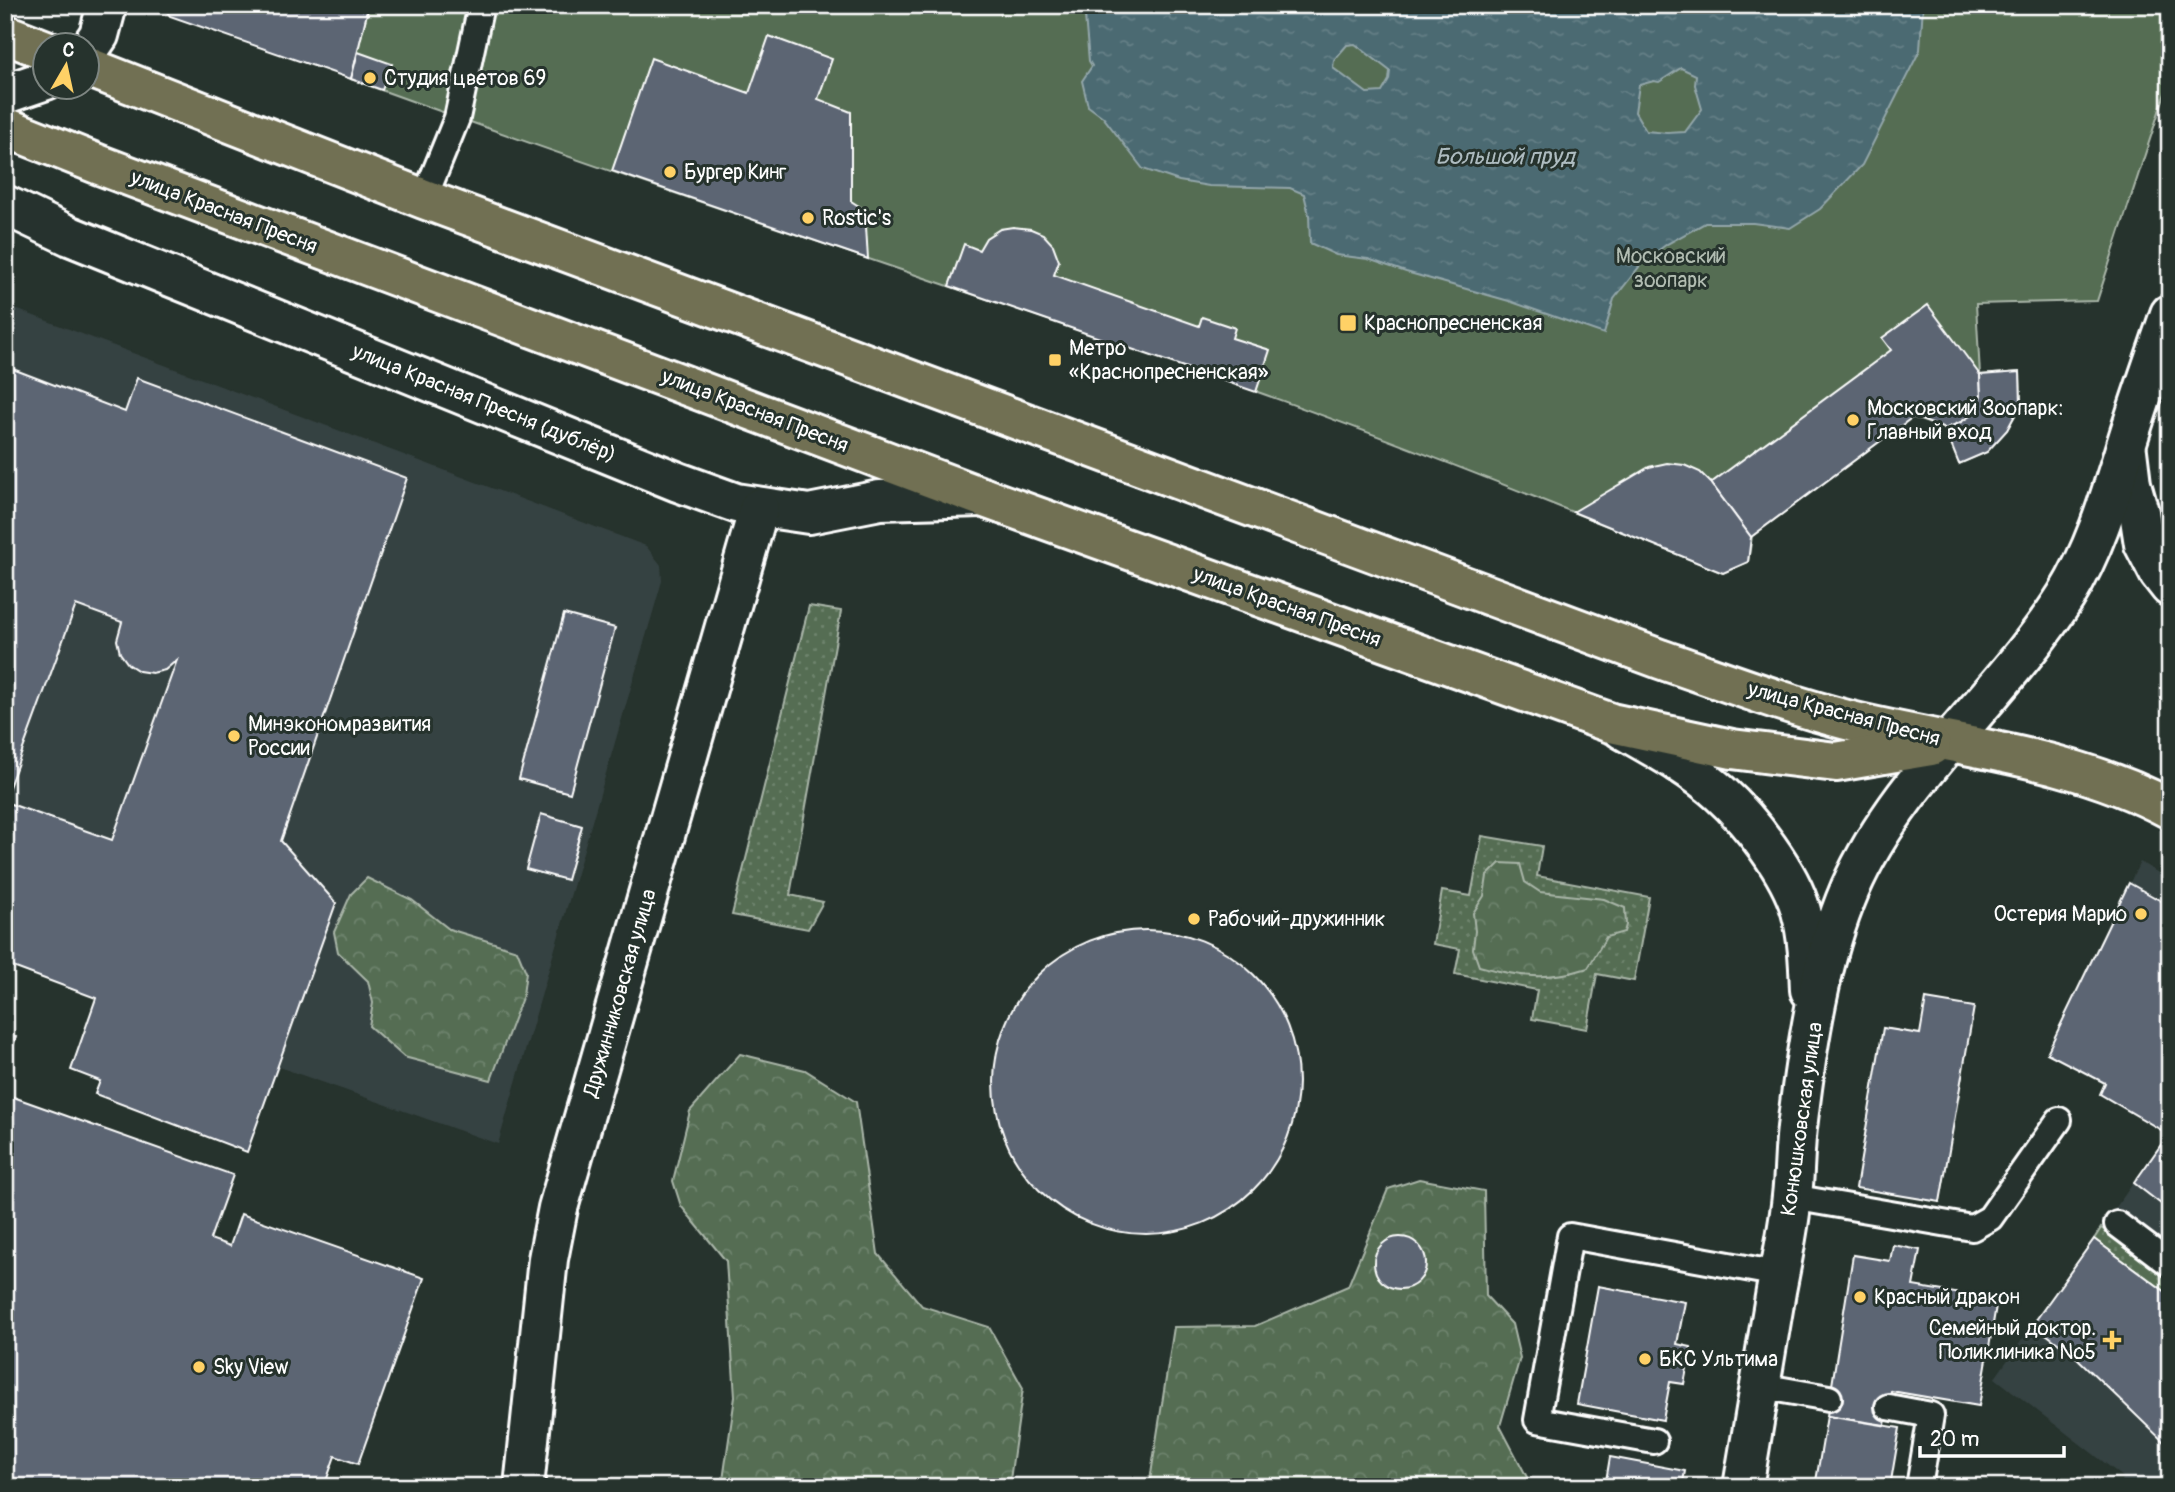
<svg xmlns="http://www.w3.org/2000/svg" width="2175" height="1492" font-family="Pangolin,sans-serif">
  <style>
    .built { fill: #364242 }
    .grass { fill: url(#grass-dots); stroke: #aab6a9; stroke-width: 2 }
    .forest { fill: url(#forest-crowns); stroke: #aab6a9; stroke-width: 2 }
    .green { fill: #546d53; stroke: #aab6a9; stroke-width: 2 }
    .water { fill: url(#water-ripples); stroke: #93a6aa; stroke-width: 2; fill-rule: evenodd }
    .building { fill: #5c6573; stroke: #fff; stroke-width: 2 }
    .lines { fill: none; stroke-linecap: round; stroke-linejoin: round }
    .lane-casing { stroke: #fff; stroke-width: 30 }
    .street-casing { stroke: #fff; stroke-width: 44 }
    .secondary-casing { stroke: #fff; stroke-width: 44 }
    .primary-casing { stroke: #fff; stroke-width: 44 }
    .lane { stroke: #26332d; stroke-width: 24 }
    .street { stroke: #26332d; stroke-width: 38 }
    .secondary { stroke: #26332d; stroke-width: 38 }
    .primary { stroke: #716f52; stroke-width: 38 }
    .poi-dot { fill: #ffd166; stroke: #26332d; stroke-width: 2.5 }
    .labels { text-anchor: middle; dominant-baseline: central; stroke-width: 6; stroke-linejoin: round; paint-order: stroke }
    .poi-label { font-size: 21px; fill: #fff; stroke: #26332d; text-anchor: start }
    .street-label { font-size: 21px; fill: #fff; stroke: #26332d }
    .park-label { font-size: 21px; fill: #b2bdb2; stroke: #26332d }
    .water-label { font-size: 23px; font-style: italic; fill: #aebcc0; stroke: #26332d }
  </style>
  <defs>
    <pattern id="grass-dots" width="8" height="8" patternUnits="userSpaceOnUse" patternTransform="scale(1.75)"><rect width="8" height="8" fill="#546d53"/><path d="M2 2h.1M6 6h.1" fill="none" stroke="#6e836d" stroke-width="1.8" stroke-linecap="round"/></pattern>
    <pattern id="forest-crowns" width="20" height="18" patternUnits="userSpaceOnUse" patternTransform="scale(1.75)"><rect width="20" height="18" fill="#546d53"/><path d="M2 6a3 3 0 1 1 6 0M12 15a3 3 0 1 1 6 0" fill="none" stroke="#6e836d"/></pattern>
    <pattern id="water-ripples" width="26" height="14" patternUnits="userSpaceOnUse" patternTransform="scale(1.75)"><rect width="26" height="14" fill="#4b6a72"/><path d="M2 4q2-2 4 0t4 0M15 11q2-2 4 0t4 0" fill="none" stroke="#668087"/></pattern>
  </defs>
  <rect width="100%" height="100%" fill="#26332d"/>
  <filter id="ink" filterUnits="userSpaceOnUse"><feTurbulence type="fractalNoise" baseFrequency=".0143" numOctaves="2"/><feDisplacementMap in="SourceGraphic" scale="14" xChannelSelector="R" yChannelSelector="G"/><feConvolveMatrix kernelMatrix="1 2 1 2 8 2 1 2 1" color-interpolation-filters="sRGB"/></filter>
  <g filter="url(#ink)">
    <g class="built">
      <polygon points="5,305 646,546 661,565 662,581 498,1144 279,1067 247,1152 95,1094 100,1081 96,998 5,964"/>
      <polygon points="2140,862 2170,880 2170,1487 2121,1487 2123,1477 1995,1378 2168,1134 2105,1083 2047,1053"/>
    </g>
    <g class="grass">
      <polygon points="809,606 841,611 790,895 823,902 808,929 732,915"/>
      <polygon points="1482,836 1542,846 1537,876 1649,897 1634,981 1597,974 1587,1029 1532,1019 1537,990 1455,974 1460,949 1433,944 1442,891 1471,896"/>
      <polygon points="2101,1228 2170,1278 2170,1295 2094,1239"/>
    </g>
    <g class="forest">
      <path d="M1500,863L1520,864L1525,882L1540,892L1604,899L1625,908L1626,925L1624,932L1606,937L1588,968C1548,981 1518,977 1479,966L1473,949L1475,931L1473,913L1484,896L1487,876Z"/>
      <polygon points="367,878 412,900 449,929 517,950 526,972 523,995 491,1080 404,1057 369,1026 373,1003 368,981 338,952 334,932 351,894"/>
      <polygon points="740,1054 805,1070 856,1102 878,1254 922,1306 989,1327 1023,1388 1009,1487 722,1487 735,1397 726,1261 681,1206 673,1181 690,1111"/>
      <polygon points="1419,1179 1484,1191 1486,1296 1512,1324 1520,1358 1500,1426 1530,1483 1529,1487 1149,1487 1174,1327 1255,1326 1348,1286 1388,1189"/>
    </g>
    <path class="green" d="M369,5H2170V78L2097,301L1976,304L1980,375L2020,372L2021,404L2007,430L1987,452L1959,464L1945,429L1912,417L1752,536L1748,562L1723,573C1567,509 1410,446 1252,390C952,285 649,188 351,79Z"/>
    <path class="water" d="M1084,5H1923L1920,50L1862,165L1820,209L1790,228L1753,223H1705L1667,244L1643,262L1614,299L1604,334L1509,301L1406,272L1368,259L1336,255L1310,243L1309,215L1304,194L1290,188L1209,186L1179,181L1143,169L1103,117L1088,106L1082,81L1092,66L1089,61ZM1355,44L1390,71L1389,80L1382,92L1367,93L1333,68L1334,60L1347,45ZM1681,68L1696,75L1695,85L1702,109L1685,132L1667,133L1646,131L1635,112L1639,85L1654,81L1659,82Z"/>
    <g class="building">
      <polygon points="162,5 369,5 351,79 170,16"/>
      <polygon points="769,36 832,59 818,99 851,112 851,201 865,210 868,259 612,171 651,58 749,93"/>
      <polygon points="358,52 392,64 382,90 351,79"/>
      <polygon points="1013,227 1031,229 1043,234 1053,245 1059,261 1054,275 1199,326 1202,317 1235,328 1232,338 1270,350 1256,392 949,286 964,244 979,250 986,238 1000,229"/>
      <polygon points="1928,305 1980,375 1981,395 1974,413 1961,422 1945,429 1913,417 1751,537 1711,483 1891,350 1882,338"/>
      <polygon points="5,366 125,412 137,378 407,478 281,841 336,903 247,1152 95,1094 100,1081 71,1070 96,998 5,964 5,802 112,840 177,660 165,670 152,673 139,671 128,664 120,653 117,640 122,622 76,605 5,798"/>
      <polygon points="2020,372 2021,404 2007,430 1987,452 1959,464 1945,429 1961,422 1974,413 1981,395 1980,375"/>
      <polygon points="1667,463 1684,465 1700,472 1711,483 1751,537 1748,562 1723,573 1573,512 1649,467"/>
      <polygon points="564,614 615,628 570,793 519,779"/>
      <polygon points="541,814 582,826 567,880 526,869"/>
      <polygon points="2129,883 2170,906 2168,1134 2100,1094 2105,1083 2047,1053"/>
      <circle cx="1146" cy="1082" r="152"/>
      <polygon points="1926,999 1974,1007 1940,1202 1856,1188 1883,1028 1920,1034"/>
      <polygon points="5,1033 16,1037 5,1069"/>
      <polygon points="5,1094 233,1175 210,1239 230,1246 241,1214 424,1278 358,1464 335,1456 324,1487 5,1487"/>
      <polygon points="2170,1132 2170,1211 2134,1183"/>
      <circle cx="1400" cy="1263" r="26"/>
      <polygon points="2094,1239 2170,1295 2170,1448 2076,1357 2033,1324"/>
      <polygon points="1893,1245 1920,1250 1913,1286 1997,1300 1979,1406 1891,1391 1885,1425 1827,1416 1853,1255 1890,1261"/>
      <polygon points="1598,1286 1685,1302 1677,1344 1691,1347 1684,1384 1670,1382 1663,1420 1577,1404"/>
      <polygon points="1827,1416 1900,1428 1890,1487 1815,1487"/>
      <polygon points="1610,1457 1685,1471 1682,1487 1605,1487"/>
    </g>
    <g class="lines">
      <defs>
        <g id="lane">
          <polyline points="424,199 457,118 481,5"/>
          <polyline points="1792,1197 1972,1228 1990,1218 2059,1120"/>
          <polyline points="2117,1224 2170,1264"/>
          <polyline points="1760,1386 1829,1398"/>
          <polyline points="1888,1407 1931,1415 1919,1487"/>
          <polyline points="1654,1441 1537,1420 1570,1236 1779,1274"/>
        </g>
        <g id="street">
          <polyline points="88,51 99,35 107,5"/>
          <polyline points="5,94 46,80"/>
          <polyline points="5,205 70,236 678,482 736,503 809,514 880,500 982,497"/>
          <polyline points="524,1487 548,1259 558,1208 759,508"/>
        </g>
        <g id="secondary">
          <polyline points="2127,451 2131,484 2139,512 2144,544 2159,573 2170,587"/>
          <path d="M1622,729C1655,748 1691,767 1720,793C1750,820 1790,872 1801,911C1808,936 1809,964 1810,990"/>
          <path d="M1743,1487C1754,1422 1765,1356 1776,1291C1782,1260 1789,1228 1792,1196C1795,1171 1794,1145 1798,1120C1807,1045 1820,959 1850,889C1899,777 2001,698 2066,596C2100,541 2115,478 2135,417C2146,383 2158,349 2170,314"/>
        </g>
        <g id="primary">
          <polyline points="5,34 46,50"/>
          <path d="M88,67L424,199L1660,659C1722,680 1784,704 1847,720C1955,747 2070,755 2170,809"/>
          <polyline points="5,127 100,165 982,497 1611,723 1732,749 1836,762 1931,746"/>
        </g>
      </defs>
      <use href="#lane" class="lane-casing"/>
      <use href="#street" class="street-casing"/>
      <use href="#secondary" class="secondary-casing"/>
      <use href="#primary" class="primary-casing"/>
      <use href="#lane" class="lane"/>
      <use href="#street" class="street"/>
      <use href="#secondary" class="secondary"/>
      <use href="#primary" class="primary"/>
    </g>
  </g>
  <g class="poi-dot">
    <circle cx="370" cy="78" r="7"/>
    <circle cx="670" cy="172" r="7"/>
    <circle cx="808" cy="218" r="7"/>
    <rect x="1339" y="314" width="18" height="18" rx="3.5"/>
    <rect x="1048" y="353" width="14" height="14" rx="3.5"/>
    <circle cx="1853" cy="420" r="7"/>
    <circle cx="234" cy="736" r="7"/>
    <circle cx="2141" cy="914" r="7"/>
    <circle cx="1194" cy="919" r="7"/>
    <circle cx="1860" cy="1297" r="7"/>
    <path d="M2108.5 1329.5h7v7h7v7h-7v7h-7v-7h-7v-7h7z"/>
    <circle cx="1645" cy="1359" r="7"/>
    <circle cx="199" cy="1367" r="7"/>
  </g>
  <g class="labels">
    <g class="poi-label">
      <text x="384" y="78">Студия цветов 69</text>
      <text x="684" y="172">Бургер Кинг</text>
      <text x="822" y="218">Rostic's</text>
      <text x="1364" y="323">Краснопресненская</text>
      <text x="1069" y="348">Метро<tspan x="1069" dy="24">«Краснопресненская»</tspan></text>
      <text x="1867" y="408">Московский Зоопарк:<tspan x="1867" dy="24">Главный вход</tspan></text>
      <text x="248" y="724">Минэкономразвития<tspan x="248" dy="24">России</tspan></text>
      <text x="2127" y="914" text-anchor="end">Остерия Марио</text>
      <text x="1208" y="919">Рабочий-дружинник</text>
      <text x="1874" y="1297">Красный дракон</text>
      <text x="2096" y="1328" text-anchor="end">Семейный доктор.<tspan x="2096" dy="24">Поликлиника №5</tspan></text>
      <text x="1659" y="1359">БКС Ультима</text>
      <text x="213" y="1367">Sky View</text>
    </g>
    <g class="street-label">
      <text transform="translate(224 212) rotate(21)">улица Красная Пресня</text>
      <text transform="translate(484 403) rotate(22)">улица Красная Пресня (дублёр)</text>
      <text transform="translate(755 411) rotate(21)">улица Красная Пресня</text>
      <text transform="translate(1287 607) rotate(20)">улица Красная Пресня</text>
      <text transform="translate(1844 714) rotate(15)">улица Красная Пресня</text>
      <text transform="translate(620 993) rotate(-74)">Дружинниковская улица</text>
      <text transform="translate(1802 1119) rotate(-82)">Конюшковская улица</text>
    </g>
    <g class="park-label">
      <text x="1671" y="256">Московский<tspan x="1671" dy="24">зоопарк</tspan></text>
    </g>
    <g class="water-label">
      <text x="1505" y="156">Большой пруд</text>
    </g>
  </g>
  <rect width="2175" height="1492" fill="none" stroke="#26332d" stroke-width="28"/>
  <rect x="14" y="14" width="2147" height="1464" fill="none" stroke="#fff" stroke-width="2.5" filter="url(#ink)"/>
  <g transform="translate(66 66) rotate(9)"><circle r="33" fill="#26332d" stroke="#7d8581" stroke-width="2"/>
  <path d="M0-5L12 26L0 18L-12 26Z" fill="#ffd166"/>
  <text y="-10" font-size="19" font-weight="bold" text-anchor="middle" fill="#ffffff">С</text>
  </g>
  <path d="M1920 1446v10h144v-10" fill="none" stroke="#ffffff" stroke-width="3.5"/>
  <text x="1930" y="1446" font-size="21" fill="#ffffff" stroke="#26332d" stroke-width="5" paint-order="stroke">20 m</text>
</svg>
